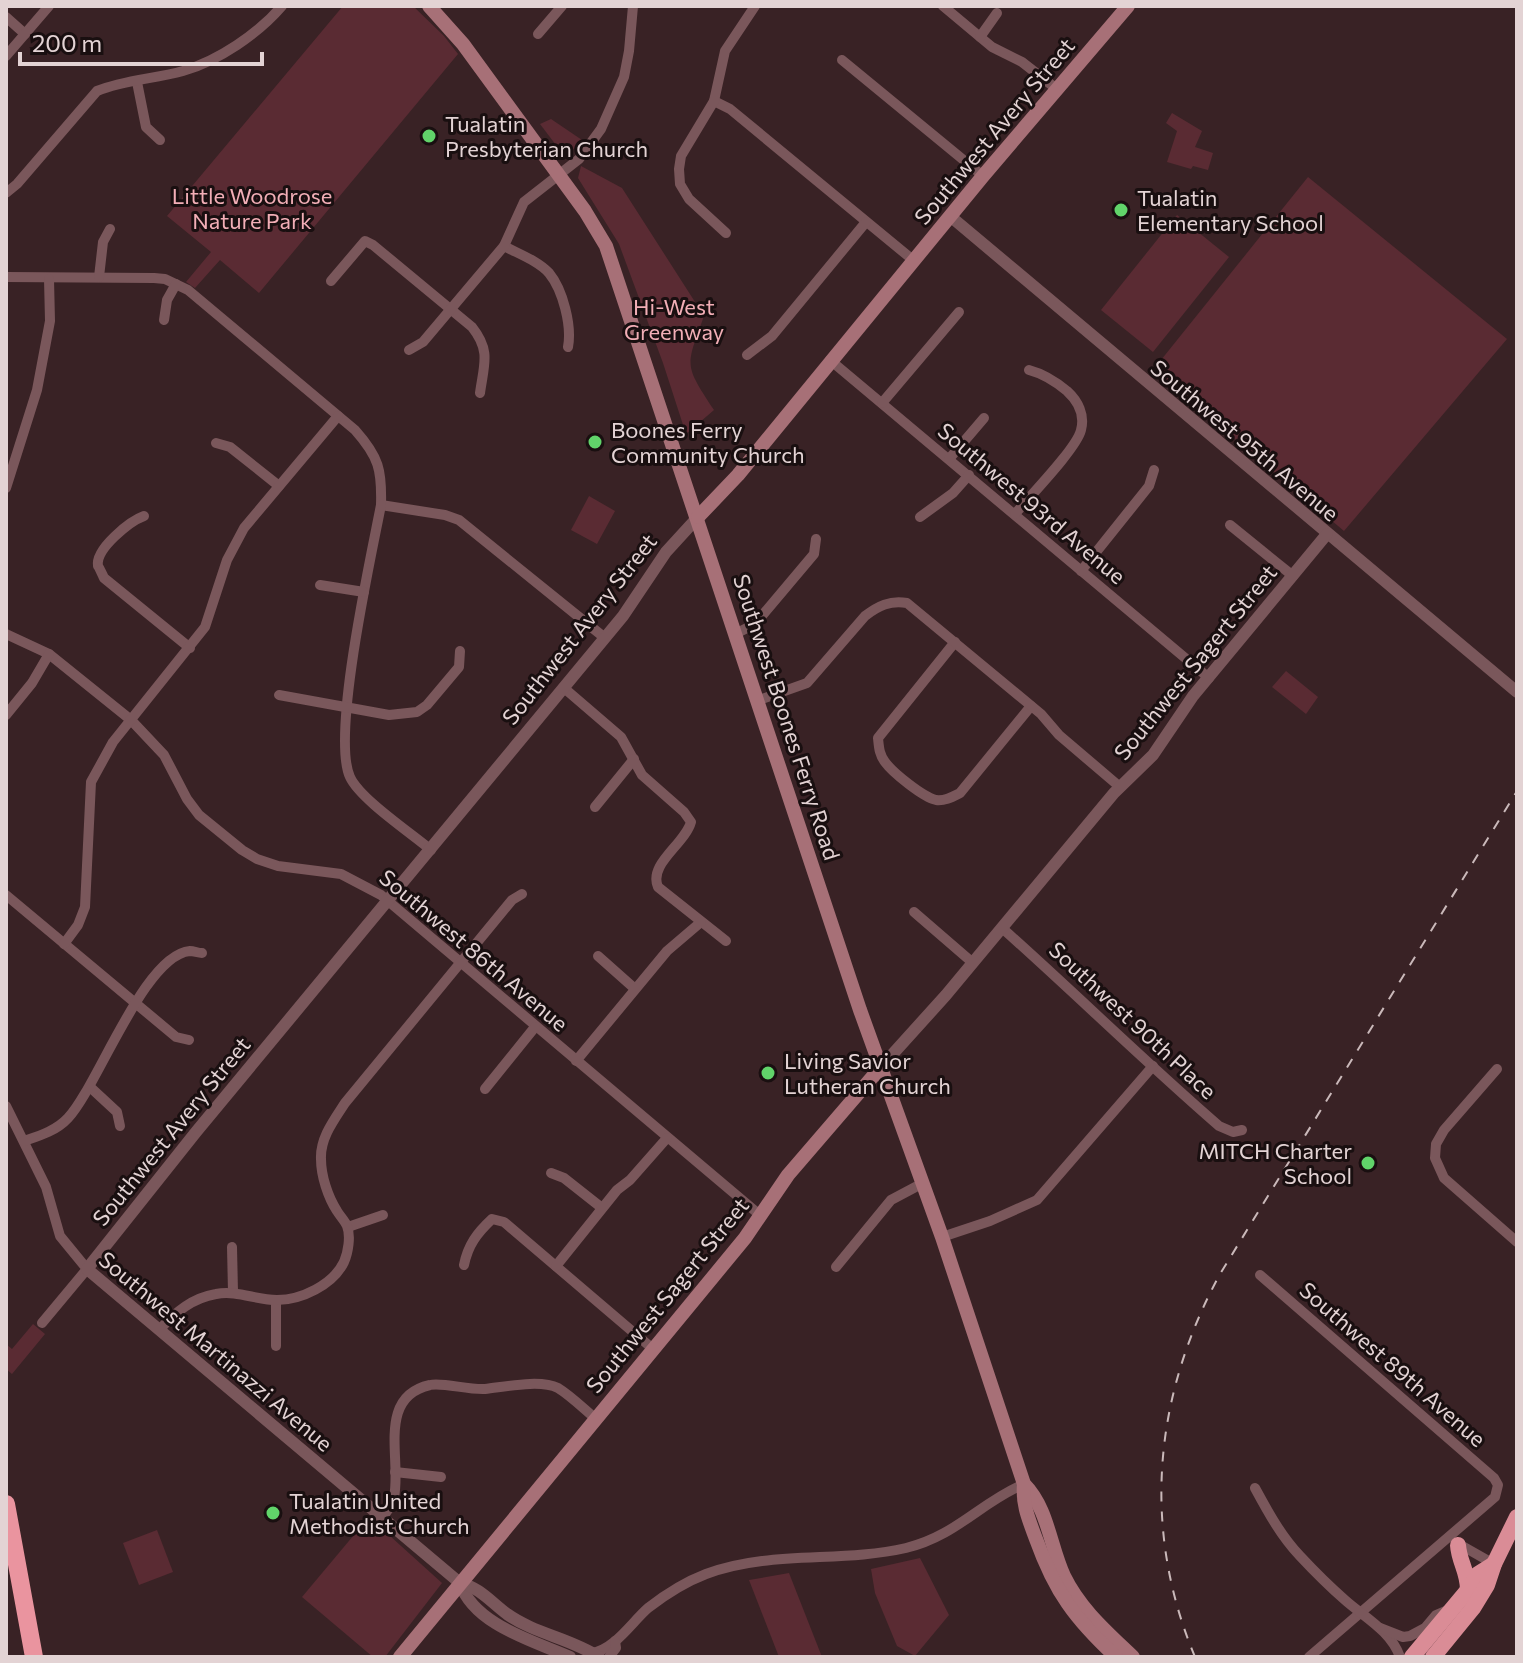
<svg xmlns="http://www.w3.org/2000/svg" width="1523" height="1663" font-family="Commissioner,sans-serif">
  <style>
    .green { fill: #5a2b33 }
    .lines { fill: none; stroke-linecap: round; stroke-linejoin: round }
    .minor { stroke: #7a575b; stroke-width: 10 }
    .tertiary { stroke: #7a575b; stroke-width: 12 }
    .secondary { stroke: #a77077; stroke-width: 14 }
    .trunk { stroke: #da8c96; stroke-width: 16 }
    .motorway { stroke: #ea949f; stroke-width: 18 }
    .rail { stroke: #cab9ba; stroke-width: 2; stroke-dasharray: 10 10; stroke-linecap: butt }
    .poi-dot { fill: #61d46a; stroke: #190f10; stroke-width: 3 }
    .labels { text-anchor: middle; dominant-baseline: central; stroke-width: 6; stroke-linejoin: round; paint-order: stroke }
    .poi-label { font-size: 22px; fill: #e3d3d4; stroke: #190f10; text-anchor: start }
    .street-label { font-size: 22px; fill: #e3d3d4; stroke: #190f10 }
    .park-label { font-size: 22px; fill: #f2aeb6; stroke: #190f10 }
  </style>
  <rect width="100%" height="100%" fill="#392225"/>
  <g class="green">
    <polygon points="343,6 413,6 444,36 458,54 259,293 220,260 195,288 186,282 211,252 167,216"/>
    <polygon points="1172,113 1202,131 1195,147 1213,153 1208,170 1193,166 1191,169 1167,162 1177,131 1166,123"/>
    <polygon points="551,119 582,140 570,153 562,153 540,124"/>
    <path d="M581,166L622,188L704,316C686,367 683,363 714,410L686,434L663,363L619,244L578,178Z"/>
    <polygon points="1308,177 1507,339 1344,531 1153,370"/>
    <polygon points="1177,215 1229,257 1153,352 1101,310"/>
    <polygon points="589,496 615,511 597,544 571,530"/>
    <polygon points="1286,671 1318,697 1306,714 1272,687"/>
    <polygon points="33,1324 45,1334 12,1374 6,1369 6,1344 12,1349"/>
    <polygon points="369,1517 442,1583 385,1657 373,1657 302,1597"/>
    <polygon points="157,1530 173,1572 139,1585 123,1543"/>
    <polygon points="920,1558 949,1615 915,1656 897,1646 875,1593 871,1569"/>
    <polygon points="789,1573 822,1657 779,1657 749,1580"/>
  </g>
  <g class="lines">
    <g class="minor">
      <polyline points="943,6 992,47 1022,62 1058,90"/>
      <polyline points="6,17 25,34"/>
      <polyline points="538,34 562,6"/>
      <polyline points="980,37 997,13"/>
      <polyline points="6,56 49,6"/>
      <polyline points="842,60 983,176"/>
      <polyline points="137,82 146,127 160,140"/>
      <polyline points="714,101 730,109 913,260"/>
      <path d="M6,193L17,184L97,91C124,80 154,79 183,71C218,61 258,34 282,6"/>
      <polyline points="726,233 689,199 680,184 679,169 681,156 714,101 725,51 755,6"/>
      <path d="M504,246C519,254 538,261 549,273C563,290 572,326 568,347"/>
      <path d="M6,277L154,278L165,279L188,290L355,430C379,457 382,470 381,505L445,515L459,520L605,638"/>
      <polyline points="99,277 103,242 110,229"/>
      <path d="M331,281L365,241L373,245L472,327C491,351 484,364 480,393"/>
      <polyline points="164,320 167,300 176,284"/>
      <polyline points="409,350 423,342 504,246 524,202 579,159 601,129 624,77 629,51 633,6"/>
      <polyline points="747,355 772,336 866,222"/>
      <polyline points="830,360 1209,678"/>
      <polyline points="882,403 959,312"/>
      <polyline points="216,443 230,447 279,486"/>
      <polyline points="949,459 984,418"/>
      <polyline points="6,488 37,390 50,321 49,279"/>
      <path d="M381,505C371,557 331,736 350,777C360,799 411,833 431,850"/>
      <path d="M1015,514C1029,497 1077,448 1081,430C1085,415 1078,401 1067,391C1055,381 1044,374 1029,370"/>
      <path d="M144,516C130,521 95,549 98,566C99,567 103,576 104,578L190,648"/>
      <polyline points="920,517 953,493 969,475"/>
      <polyline points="1230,525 1293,576"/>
      <polyline points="1081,571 1149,486 1154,470"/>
      <polyline points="320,585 364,592"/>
      <polyline points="737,633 755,624 814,554 816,539"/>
      <polyline points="6,634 49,654 131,720 164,755 187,799 199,815 242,850 257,859 278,866 341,874 381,895 761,1216"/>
      <path d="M955,642L878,738C879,747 879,754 885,762C893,773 923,797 936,800C945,801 952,797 960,793L1031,706"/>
      <path d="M564,688L621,737L642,775L684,812L691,822C685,844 648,864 658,887L726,941"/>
      <polyline points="279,695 389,715 417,712 427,705 459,667 460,651"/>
      <path d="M759,700L807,683L865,616C878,606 890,600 907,603L1041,714L1059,735L1120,787"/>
      <polyline points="6,715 32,683 49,654"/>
      <polyline points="595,807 634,759"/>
      <polyline points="6,895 176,1037 189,1040"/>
      <polyline points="914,912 973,963"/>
      <path d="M1002,928C1075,993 1145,1062 1219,1126L1233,1132L1242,1130"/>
      <polyline points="64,944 78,925 85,907 91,782 113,742 205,627 227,560 244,528 338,416"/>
      <polyline points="598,956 634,988"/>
      <polyline points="576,1061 667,951 701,922"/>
      <polyline points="1497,1069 1444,1130 1436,1144 1435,1158 1444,1178 1517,1242"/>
      <polyline points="90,1087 117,1112 120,1126"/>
      <polyline points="485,1089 535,1027"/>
      <polyline points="6,1106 46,1187 60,1236 87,1269 42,1323"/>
      <path d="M24,1141C39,1136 56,1131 68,1118C98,1086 144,955 190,951C194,951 198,953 202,953"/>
      <polyline points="551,1173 564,1178 602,1208"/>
      <polyline points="348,1227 383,1215"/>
      <polyline points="942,1237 990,1221 1037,1200 1153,1066"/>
      <polyline points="232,1247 233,1292"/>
      <path d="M464,1265C468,1245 477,1233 492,1219L504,1222L653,1349"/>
      <polyline points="556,1266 617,1190 630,1180 667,1138"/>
      <polyline points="836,1267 891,1200 923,1183"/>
      <polyline points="1260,1275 1494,1478 1498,1485 1495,1497 1309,1657"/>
      <polyline points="276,1300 276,1346"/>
      <path d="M160,1329C176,1312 192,1298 216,1294C237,1290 256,1300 277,1300C301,1300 333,1285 344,1262C348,1253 351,1236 347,1226C345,1221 340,1216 337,1211C328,1197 321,1176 321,1159C320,1138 334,1120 345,1103L512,900L522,894"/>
      <polyline points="395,1472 441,1477"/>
      <path d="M1255,1488C1268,1512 1281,1536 1300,1556C1314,1571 1329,1586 1345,1600C1364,1617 1391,1631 1400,1657"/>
      <path d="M382,1518C387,1511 393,1505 394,1497C402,1460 376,1397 430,1385C442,1382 468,1390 485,1389C504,1387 540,1379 558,1388C571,1396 584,1409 596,1419"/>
      <polyline points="1457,1543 1494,1564"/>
      <polyline points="1380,1628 1403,1637 1410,1636 1425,1628 1436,1615 1450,1609"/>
      <path d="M592,1653C615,1649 631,1623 648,1608C666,1594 685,1582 706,1574C770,1550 841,1563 906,1548C956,1536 981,1502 1024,1484"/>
      <polyline points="609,1657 616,1648 615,1641"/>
    </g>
    <g class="tertiary">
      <polyline points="950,216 1517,692"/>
      <polyline points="881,1067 946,995 1114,793 1153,755 1193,696 1327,534"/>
      <path d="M460,1583C474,1625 534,1641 570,1657"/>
      <path d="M599,1657C570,1638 535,1634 507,1614C491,1602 479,1587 460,1583L87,1269L196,1132L623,616L666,552L698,517"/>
    </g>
    <g class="secondary">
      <path d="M429,6L463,44L585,211L606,246L860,1010L942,1237L1024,1484C1048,1508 1050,1546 1064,1576C1080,1609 1107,1632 1133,1657"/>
      <polyline points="698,517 738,475 983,176 1128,6"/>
      <path d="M1024,1484C1022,1505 1029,1520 1036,1539C1055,1592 1075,1619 1116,1657"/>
      <polyline points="400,1657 745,1238 788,1175 881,1067"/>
    </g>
    <g class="trunk">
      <path d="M1458,1545C1459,1562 1468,1571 1468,1590"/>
      <polyline points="1412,1657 1468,1590 1478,1574 1494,1564"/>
      <polyline points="1433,1657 1473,1608 1487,1585 1494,1564 1517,1517"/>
    </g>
    <polyline class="motorway" points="6,1504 34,1657"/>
    <path class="rail" d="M1195,1657C1141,1528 1154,1395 1220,1274L1517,791"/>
  </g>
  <g class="poi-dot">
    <circle cx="429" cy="136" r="8"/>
    <circle cx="1121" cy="210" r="8"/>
    <circle cx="595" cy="442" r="8"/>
    <circle cx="768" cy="1073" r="8"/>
    <circle cx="1368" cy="1163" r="8"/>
    <circle cx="273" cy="1513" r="8"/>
  </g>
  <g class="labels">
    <g class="poi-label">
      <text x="445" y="123">Tualatin<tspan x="445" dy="25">Presbyterian Church</tspan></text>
      <text x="1137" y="197">Tualatin<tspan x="1137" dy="25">Elementary School</tspan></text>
      <text x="611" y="429">Boones Ferry<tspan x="611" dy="25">Community Church</tspan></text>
      <text x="784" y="1060">Living Savior<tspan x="784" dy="25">Lutheran Church</tspan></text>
      <text x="1352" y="1150" text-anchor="end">MITCH Charter<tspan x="1352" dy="25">School</tspan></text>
      <text x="289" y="1500">Tualatin United<tspan x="289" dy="25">Methodist Church</tspan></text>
    </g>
    <g class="street-label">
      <text transform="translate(994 131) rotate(-50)">Southwest Avery Street</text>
      <text transform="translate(1245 440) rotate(40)">Southwest 95th Avenue</text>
      <text transform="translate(1032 503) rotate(40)">Southwest 93rd Avenue</text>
      <text transform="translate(579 629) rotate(-52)">Southwest Avery Street</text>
      <text transform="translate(1195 662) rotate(-51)">Southwest Sagert Street</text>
      <text transform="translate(787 717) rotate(72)">Southwest Boones Ferry Road</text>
      <text transform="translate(474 950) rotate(40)">Southwest 86th Avenue</text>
      <text transform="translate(1133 1020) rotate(43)">Southwest 90th Place</text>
      <text transform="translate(171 1131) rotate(-51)">Southwest Avery Street</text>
      <text transform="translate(667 1295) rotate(-51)">Southwest Sagert Street</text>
      <text transform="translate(216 1351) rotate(40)">Southwest Martinazzi Avenue</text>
      <text transform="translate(1393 1364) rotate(41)">Southwest 89th Avenue</text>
    </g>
    <g class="park-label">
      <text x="252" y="195">Little Woodrose<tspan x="252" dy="25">Nature Park</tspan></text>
      <text x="674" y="306">Hi-West<tspan x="674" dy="25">Greenway</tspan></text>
    </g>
  </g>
  <rect width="1523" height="1663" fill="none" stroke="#e3d3d4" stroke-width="16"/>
  <path d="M20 52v12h242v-12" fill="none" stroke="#e3d3d4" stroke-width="4"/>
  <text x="32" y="52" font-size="24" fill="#e3d3d4" stroke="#190f10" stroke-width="6" paint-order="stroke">200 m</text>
</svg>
